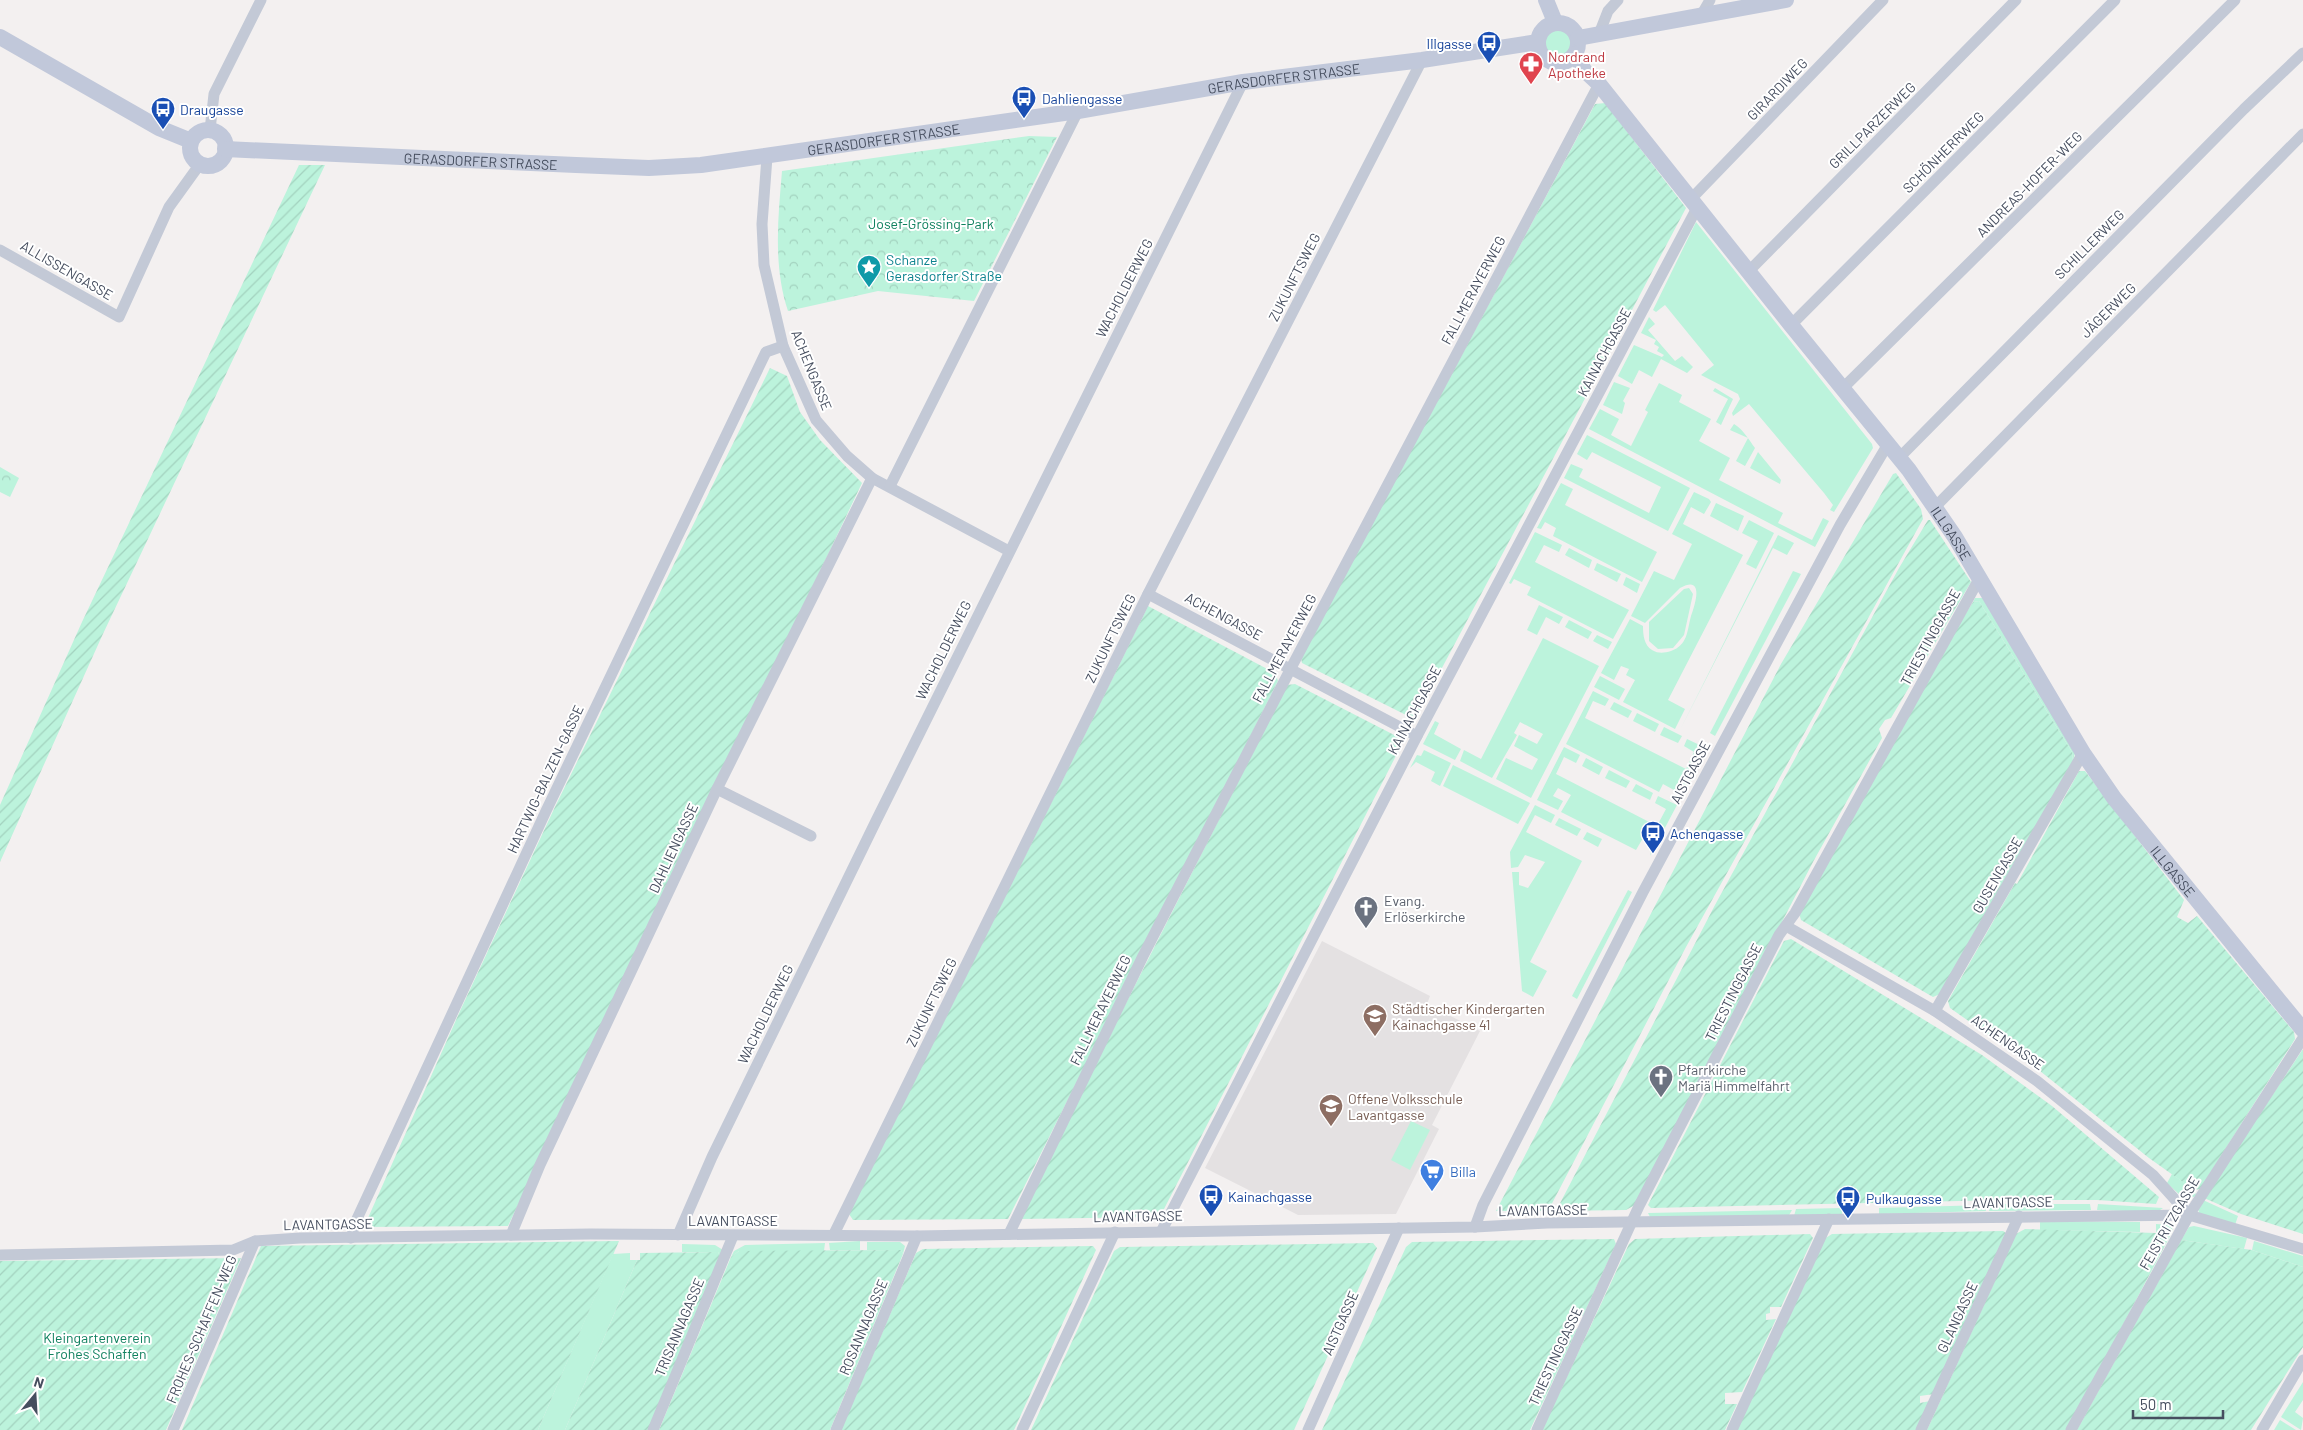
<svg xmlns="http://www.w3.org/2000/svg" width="2303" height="1430" font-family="Barlow,sans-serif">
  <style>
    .education { fill: #e4e1e2 }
    .grass { fill: #bcf3dc }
    .forest { fill: url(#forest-crowns) }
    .garden { fill: url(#garden-furrows) }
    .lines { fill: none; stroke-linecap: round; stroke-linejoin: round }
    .street { stroke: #c3c9d6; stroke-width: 11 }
    .secondary { stroke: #c1c8da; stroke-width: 16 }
    .labels { text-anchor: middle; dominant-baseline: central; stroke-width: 4; stroke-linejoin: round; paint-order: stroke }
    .transit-label { font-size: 14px; fill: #164399; stroke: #fff; text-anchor: start }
    .health-label { font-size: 14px; fill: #be3a42; stroke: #fff; text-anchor: start }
    .street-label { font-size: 14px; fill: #464e5f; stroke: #fff }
    .park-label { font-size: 14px; fill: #10815f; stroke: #fff }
    .culture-label { font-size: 14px; fill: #0d838f; stroke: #fff; text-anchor: start }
    .worship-label { font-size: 14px; fill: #5b616d; stroke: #fff; text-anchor: start }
    .education-label { font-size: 14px; fill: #785e54; stroke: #fff; text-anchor: start }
    .shop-label { font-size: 14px; fill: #366cbe; stroke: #fff; text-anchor: start }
  </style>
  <defs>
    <pattern id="forest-crowns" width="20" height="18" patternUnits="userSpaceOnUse" patternTransform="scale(1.25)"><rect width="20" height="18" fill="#bcf3dc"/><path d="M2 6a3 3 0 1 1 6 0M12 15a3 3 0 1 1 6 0" fill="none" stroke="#a3d2bf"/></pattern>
    <pattern id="garden-furrows" width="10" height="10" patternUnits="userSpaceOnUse" patternTransform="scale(1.25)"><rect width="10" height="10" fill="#bcf3dc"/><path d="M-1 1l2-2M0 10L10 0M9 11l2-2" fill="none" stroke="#a3d2bf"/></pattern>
  </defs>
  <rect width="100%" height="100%" fill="#f3f0f0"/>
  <polygon class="education" points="1322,941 1430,996 1427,1004 1480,1031 1432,1125 1439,1129 1396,1214 1298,1215 1205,1168"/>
  <g class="grass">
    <circle cx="1558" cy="42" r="14"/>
    <polygon points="1696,222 1872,444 1873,448 1834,512 1830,510 1833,505 1824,493 1749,404 1733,416 1732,413 1740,399 1738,394 1701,375 1714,365 1665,305 1656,312 1653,310"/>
    <polygon points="1649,317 1655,324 1648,330 1675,361 1682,356 1693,367 1687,373 1661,359 1652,377 1639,370 1632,384 1618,376 1634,345 1662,357 1664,355 1657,351 1659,347 1654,344 1656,340 1641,333"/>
    <polygon points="1614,382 1630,388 1623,401 1625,403 1622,414 1603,405"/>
    <polygon points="1659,383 1682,395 1679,402 1711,419 1699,441 1730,458 1719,480 1783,513 1778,523 1812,540 1823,518 1829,521 1815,547 1589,429 1600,409 1619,419 1611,435 1631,446 1648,412 1645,410"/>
    <polygon points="1715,388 1733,399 1721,425 1716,422 1728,399 1713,391"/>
    <path d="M1734,424C1743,429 1749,440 1755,448L1745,466L1736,461L1748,438L1730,430Z"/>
    <polygon points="1587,435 1690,488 1668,531 1564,478 1571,464 1583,469 1579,477 1649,513 1661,487 1592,452 1587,460 1577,454"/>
    <polygon points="1758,452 1781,480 1780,484 1750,468"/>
    <polygon points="1561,483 1573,489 1565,505 1657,552 1642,582 1553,536 1556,528 1545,522 1541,529 1537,528"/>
    <path d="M1694,492L1709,499L1711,502L1704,514L1691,507L1683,524L1743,555L1668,700L1685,709L1675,729L1623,702L1635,680L1626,675L1629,669L1621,666L1614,680L1601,673L1630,619L1643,626C1643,635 1644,645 1652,650C1659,654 1664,653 1671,651C1688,645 1687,631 1691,616C1695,605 1705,574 1680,588L1645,623L1631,616L1654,571L1674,580L1692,544L1672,534Z"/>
    <polygon points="1716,503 1744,516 1738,531 1710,516"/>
    <polygon points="1749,520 1774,533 1756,569 1746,564 1758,541 1742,533"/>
    <polygon points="1535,532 1562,545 1559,552 1544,545 1535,562 1629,610 1613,639 1527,595 1531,587 1514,579 1511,584 1509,583"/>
    <polygon points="1778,535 1794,543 1787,555 1773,548 1680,730"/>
    <polygon points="1569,548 1592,560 1589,568 1565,555"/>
    <polygon points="1597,563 1621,574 1617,582 1594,570"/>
    <polygon points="1793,571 1801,574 1715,736 1710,733"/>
    <polygon points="1626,577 1640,584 1637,593 1623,585"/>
    <polygon points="1689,588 1693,594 1684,635 1673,648 1658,649 1649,641 1649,622 1684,589"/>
    <polygon points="1975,598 1983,598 2075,753 2073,761 2072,752 1979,601 1973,602"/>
    <polygon points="1539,605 1563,617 1559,624 1546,617 1537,635 1527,630"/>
    <polygon points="1569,620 1592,632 1588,639 1565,627"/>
    <polygon points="1597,635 1612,642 1608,649 1593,641"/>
    <polygon points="1543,638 1599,666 1531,798 1496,779 1506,758 1532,770 1538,759 1514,746 1519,735 1537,744 1543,734 1520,722 1514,733 1517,735 1492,778 1460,761 1464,750 1481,759"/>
    <polygon points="1600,676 1625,689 1619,700 1594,687"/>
    <polygon points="1593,691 1609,699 1605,706 1593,701 1585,718 1686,769 1694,752 1684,746 1687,739 1708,749 1683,795 1663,784 1659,792 1566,744"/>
    <polygon points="1614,702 1632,711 1628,718 1610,709"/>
    <polygon points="1637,713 1659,724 1655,732 1633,721"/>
    <polygon points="1435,721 1439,723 1434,734 1461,749 1455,760 1423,744"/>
    <polygon points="1664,727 1682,736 1678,743 1660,735"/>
    <polygon points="1564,747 1580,755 1576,763 1564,757 1556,774 1657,826 1666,809 1655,803 1658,796 1677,805 1650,856 1653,844 1643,838 1636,850 1561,812 1571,795 1558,788 1553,796 1563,801 1558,810 1537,800"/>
    <polygon points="1424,750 1451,763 1440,786 1431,781 1435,772 1416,762 1410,768 1417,755 1421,756"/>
    <polygon points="1586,758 1603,767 1599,775 1582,766"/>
    <polygon points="1453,765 1530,803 1518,824 1443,786"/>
    <polygon points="1609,770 1630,781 1626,788 1605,778"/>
    <polygon points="1636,784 1653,793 1650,800 1632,791"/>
    <polygon points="1535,805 1555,815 1551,823 1535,815 1526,832 1582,861 1530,962 1547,971 1533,997 1522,991 1512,872 1519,872 1519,885 1528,888 1545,862 1525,855 1518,867 1511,868 1510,852"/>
    <polygon points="1559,818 1581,829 1577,836 1555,825"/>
    <polygon points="1587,832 1602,839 1598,847 1583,839"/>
    <polygon points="1628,890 1632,892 1577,999 1572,996"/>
    <polygon points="1411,1121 1430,1130 1410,1170 1391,1160"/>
    <polygon points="2172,1174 2194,1190 2196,1195 2194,1197 2183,1198 2167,1183"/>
    <polygon points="2203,1200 2238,1216 2235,1225 2199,1213 2198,1208"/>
    <polygon points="1991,1204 2090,1204 2091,1210 1989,1211"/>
    <polygon points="2098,1204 2163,1208 2157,1212 2097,1210"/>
    <polygon points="1985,1205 1986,1211 1879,1214 1879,1208"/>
    <polygon points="1842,1208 1842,1214 1794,1216 1796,1209"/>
    <polygon points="1792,1210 1788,1217 1650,1217 1648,1213"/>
    <polygon points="2040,1221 2140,1222 2140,1232 2040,1230"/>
    <polygon points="2156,1224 2170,1225 2173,1230 2169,1238 2167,1234 2156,1233"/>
    <polygon points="2194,1226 2247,1238 2244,1249 2181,1240 2189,1227"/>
    <polygon points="860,1241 860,1250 830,1250 829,1243"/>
    <polygon points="2254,1241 2303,1256 2303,1267 2252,1250"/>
    <polygon points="867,1242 900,1242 905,1246 903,1254 901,1250 867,1250"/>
    <polygon points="825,1243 824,1251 739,1251 731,1257 734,1251 745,1245"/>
    <polygon points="682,1244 715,1245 723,1250 720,1256 718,1252 682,1252"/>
    <polygon points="630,1253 630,1260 637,1260 565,1430 538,1430 613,1254"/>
    <polygon points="2303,1382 2303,1400 2295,1412 2303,1418 2301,1430 2281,1417"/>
    <polygon points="2280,1420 2296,1430 2274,1430"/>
  </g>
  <g class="forest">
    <path d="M1029,136L1057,137L974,301L878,291L788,311C773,266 778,218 782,171Z"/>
    <polygon points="0,467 19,478 10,497 0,492"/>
  </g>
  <g class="garden">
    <polygon points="1605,103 1686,208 1417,715 1410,717 1302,663 1301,658 1595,104"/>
    <polygon points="299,165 325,165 102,636 0,862 0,805 82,622"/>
    <polygon points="770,368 787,376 800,412 820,440 862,483 508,1226 364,1227 460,1011 554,809"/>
    <polygon points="1896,473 1921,509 1923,519 1686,947 1548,1211 1496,1211 1781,664 1893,474"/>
    <polygon points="1928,520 1930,520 1971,582 1891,718 1885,720 1879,729 1882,738 1813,862 1635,1205 1626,1210 1556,1211 1715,905 1899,568"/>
    <polygon points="1979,601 2072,752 2073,761 1940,994 1933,997 1801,920 1799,913 1959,624 1973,602"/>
    <polygon points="1148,606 1275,673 1278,681 1008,1219 853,1220 849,1214"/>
    <polygon points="1295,684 1402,739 1402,744 1163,1211 1157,1217 1021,1219 1123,1009 1287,685"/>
    <polygon points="2079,771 2085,771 2184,900 2177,917 2188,923 2197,916 2294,1032 2295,1039 2200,1189 2194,1190 2149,1158 2040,1071 1950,1008 1948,1001 2015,883 2017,884"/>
    <polygon points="1791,939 1982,1055 2052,1106 2159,1197 2156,1204 2097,1200 2004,1200 1651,1208 1648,1205 1784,941"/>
    <polygon points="2303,1049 2303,1234 2241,1214 2204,1198"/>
    <polygon points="2025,1229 2156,1233 2167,1234 2169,1238 2067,1430 1927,1430 2016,1234"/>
    <polygon points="2003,1231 2006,1233 1934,1394 1920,1396 1920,1403 1930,1401 1917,1430 1737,1430 1824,1239 1832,1234"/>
    <polygon points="1810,1234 1813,1238 1781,1307 1770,1307 1770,1313 1766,1314 1766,1320 1776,1319 1742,1392 1725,1393 1725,1404 1737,1404 1725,1430 1542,1430 1629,1244 1635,1239"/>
    <polygon points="1614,1239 1616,1244 1583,1316 1569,1317 1569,1328 1577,1329 1530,1430 1322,1430 1406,1247 1412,1242"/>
    <polygon points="2181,1240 2252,1250 2303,1267 2303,1347 2251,1430 2077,1430"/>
    <polygon points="619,1241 538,1430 182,1430 261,1246"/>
    <polygon points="1373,1243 1377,1248 1294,1430 1031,1430 1114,1251 1120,1247"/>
    <polygon points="1093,1246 1096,1250 1014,1430 841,1430 916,1253 923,1249"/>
    <polygon points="901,1250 903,1254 830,1430 659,1430 731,1257 739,1251"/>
    <polygon points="718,1252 720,1256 650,1430 565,1430 637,1260 640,1260 640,1253"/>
    <polygon points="241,1258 166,1430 0,1430 0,1261"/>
  </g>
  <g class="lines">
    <g class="street">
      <polyline points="1702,14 1710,0"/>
      <polyline points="1599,34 1608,11 1618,0"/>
      <polyline points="210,130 214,94 261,0"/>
      <polyline points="767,157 762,224 764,265 783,346 816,420 847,456 872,478 1009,551"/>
      <polyline points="1692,198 1883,0"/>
      <polyline points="0,250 119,317 169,207 200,164"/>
      <polyline points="1749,271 2016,0"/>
      <polyline points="1791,325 2115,0"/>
      <polyline points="1843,388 2235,0"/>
      <polyline points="1899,458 2244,109 2303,53"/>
      <polyline points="890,486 1078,111"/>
      <polyline points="1935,507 2303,134"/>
      <polyline points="1148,594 1417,736"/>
      <polyline points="717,789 811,836"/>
      <polyline points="1786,926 1935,1011 2037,1081 2153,1175 2189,1215"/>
      <polyline points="1935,1011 2083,753"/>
      <polyline points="1475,1227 1483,1205 1643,892 1840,525 1888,444"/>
      <polyline points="1162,1230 1417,736 1698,206"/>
      <polyline points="834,1234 1148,594 1422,60"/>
      <polyline points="1009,1234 1143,956 1291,668 1599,84"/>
      <polyline points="511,1235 540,1165 717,789 872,478"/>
      <polyline points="678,1235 712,1157 876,821 1243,82"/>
      <polyline points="351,1238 356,1221 546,811 766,352 783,346"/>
      <polyline points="0,1255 233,1250 255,1241 300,1238 590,1234 917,1236 1475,1227 1547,1223 2189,1215 2303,1249"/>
      <polyline points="173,1430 255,1241"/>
      <polyline points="653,1430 733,1236"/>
      <polyline points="836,1430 917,1236"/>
      <polyline points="1022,1430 1115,1232"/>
      <polyline points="1308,1430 1399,1228"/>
      <polyline points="1537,1430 1639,1206 1779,935 1795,913 1979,579"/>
      <polyline points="1732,1430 1829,1219"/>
      <polyline points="1921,1430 2019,1216"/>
      <polyline points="2071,1430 2189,1215 2303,1038"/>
      <polyline points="2262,1430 2303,1360"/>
    </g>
    <g class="secondary">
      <polyline points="1546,0 1555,22"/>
      <circle cx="1558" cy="43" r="20"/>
      <polyline points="0,37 159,128 191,141"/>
      <polyline points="1578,38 1786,0"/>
      <path id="s1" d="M1575,54L1584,70L1599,84L1791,325L1909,470L1955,537L2083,753L2114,798L2303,1030"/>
      <circle cx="208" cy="148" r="18"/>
      <path id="s2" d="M225,149L576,165L649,168L701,165L1078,111L1243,82L1422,60L1538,42"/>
    </g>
  </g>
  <defs>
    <symbol id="bus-pin" viewBox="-11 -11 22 30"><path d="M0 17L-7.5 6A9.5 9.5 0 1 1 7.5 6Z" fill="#1a4fb4" stroke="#fff"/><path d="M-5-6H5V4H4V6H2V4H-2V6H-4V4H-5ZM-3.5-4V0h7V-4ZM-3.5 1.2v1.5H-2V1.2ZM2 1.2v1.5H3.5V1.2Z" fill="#fff"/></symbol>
    <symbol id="pharmacy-pin" viewBox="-11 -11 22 30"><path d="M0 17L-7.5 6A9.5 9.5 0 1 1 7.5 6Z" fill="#e0444e" stroke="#fff"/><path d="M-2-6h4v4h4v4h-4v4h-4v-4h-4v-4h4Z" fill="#fff"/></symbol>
    <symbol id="sight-pin" viewBox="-11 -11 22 30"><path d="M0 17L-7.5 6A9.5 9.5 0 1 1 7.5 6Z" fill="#0f9aa8" stroke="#fff"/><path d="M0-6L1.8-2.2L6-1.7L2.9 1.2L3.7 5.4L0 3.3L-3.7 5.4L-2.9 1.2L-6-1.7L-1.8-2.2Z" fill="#fff"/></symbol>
    <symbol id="church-pin" viewBox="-11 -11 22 30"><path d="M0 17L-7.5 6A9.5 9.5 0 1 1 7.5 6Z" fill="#6b7280" stroke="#fff"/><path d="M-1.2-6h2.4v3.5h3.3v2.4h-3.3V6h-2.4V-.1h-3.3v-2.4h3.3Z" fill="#fff"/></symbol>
    <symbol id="school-pin" viewBox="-11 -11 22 30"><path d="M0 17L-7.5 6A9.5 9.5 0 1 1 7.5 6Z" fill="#8d6e63" stroke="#fff"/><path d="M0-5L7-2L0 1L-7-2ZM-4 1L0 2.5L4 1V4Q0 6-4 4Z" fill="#fff"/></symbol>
    <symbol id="supermarket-pin" viewBox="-11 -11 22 30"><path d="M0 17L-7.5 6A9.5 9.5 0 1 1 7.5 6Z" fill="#3f7fe0" stroke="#fff"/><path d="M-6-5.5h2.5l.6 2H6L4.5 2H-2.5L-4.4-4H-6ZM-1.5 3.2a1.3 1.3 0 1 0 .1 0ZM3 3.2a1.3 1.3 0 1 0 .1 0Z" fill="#fff"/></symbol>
  </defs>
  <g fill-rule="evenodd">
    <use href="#bus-pin" x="1475" y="29" width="28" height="38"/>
    <use href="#pharmacy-pin" x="1517" y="50" width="28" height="38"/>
    <use href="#bus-pin" x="1010" y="84" width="28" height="38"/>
    <use href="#bus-pin" x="149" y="95" width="28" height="38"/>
    <use href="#sight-pin" x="855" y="253" width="28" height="38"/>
    <use href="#bus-pin" x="1639" y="819" width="28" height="38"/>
    <use href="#church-pin" x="1352" y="894" width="28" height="38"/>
    <use href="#school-pin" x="1361" y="1002" width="28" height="38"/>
    <use href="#church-pin" x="1647" y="1063" width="28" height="38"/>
    <use href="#school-pin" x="1317" y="1092" width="28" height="38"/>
    <use href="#supermarket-pin" x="1418" y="1157" width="28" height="38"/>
    <use href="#bus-pin" x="1197" y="1182" width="28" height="38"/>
    <use href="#bus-pin" x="1834" y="1184" width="28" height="38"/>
  </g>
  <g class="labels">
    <g class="transit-label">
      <text x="1472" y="43" text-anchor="end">Illgasse</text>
      <text x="1042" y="98">Dahliengasse</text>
      <text x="180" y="109">Draugasse</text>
      <text x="1670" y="833">Achengasse</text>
      <text x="1228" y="1196">Kainachgasse</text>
      <text x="1866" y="1198">Pulkaugasse</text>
    </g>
    <g class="health-label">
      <text x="1548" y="56">Nordrand<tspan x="1548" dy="16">Apotheke</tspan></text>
    </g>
    <g class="street-label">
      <text stroke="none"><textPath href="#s2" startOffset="1066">GERASDORFER STRASSE</textPath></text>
      <text transform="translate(1777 89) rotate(-46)">GIRARDIWEG</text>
      <text transform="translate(1872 125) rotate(-45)">GRILLPARZERWEG</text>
      <text stroke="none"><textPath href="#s2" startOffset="661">GERASDORFER STRASSE</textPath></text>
      <text transform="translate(1943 152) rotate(-45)">SCHÖNHERRWEG</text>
      <text stroke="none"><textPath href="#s2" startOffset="256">GERASDORFER STRASSE</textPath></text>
      <text transform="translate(2029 184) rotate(-45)">ANDREAS-HOFER-WEG</text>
      <text transform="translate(2089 244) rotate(-45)">SCHILLERWEG</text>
      <text transform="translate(67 270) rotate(30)">ALLISSENGASSE</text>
      <text transform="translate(1294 277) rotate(-63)">ZUKUNFTSWEG</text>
      <text transform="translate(1124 288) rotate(-63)">WACHOLDERWEG</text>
      <text transform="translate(1473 290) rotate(-62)">FALLMERAYERWEG</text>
      <text transform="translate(2108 310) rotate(-45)">JÄGERWEG</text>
      <text transform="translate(1604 352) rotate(-62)">KAINACHGASSE</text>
      <text transform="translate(812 370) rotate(68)">ACHENGASSE</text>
      <text stroke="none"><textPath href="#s1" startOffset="610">ILLGASSE</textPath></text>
      <text transform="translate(1224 616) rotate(28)">ACHENGASSE</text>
      <text transform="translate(1930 637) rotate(-61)">TRIESTINGGASSE</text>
      <text transform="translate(1110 638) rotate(-64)">ZUKUNFTSWEG</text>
      <text transform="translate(1284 648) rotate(-62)">FALLMERAYERWEG</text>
      <text transform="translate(943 650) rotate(-64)">WACHOLDERWEG</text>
      <text transform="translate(1414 710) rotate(-62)">KAINACHGASSE</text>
      <text transform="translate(1690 772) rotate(-62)">AISTGASSE</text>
      <text transform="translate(545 779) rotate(-65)">HARTWIG-BALZEN-GASSE</text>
      <text transform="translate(673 848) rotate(-65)">DAHLIENGASSE</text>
      <text stroke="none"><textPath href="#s1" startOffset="1015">ILLGASSE</textPath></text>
      <text transform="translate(1997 875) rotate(-60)">GUSENGASSE</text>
      <text transform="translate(1733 992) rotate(-63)">TRIESTINGGASSE</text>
      <text transform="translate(931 1002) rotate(-64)">ZUKUNFTSWEG</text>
      <text transform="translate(1100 1010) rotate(-64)">FALLMERAYERWEG</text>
      <text transform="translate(765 1014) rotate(-64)">WACHOLDERWEG</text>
      <text transform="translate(2008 1042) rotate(35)">ACHENGASSE</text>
      <text transform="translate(2008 1202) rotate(-1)">LAVANTGASSE</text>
      <text transform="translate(1543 1210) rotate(-1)">LAVANTGASSE</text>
      <text transform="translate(1138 1216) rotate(-1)">LAVANTGASSE</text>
      <text x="733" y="1220">LAVANTGASSE</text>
      <text transform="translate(2169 1223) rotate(-60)">FEISTRITZGASSE</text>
      <text transform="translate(328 1224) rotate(-1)">LAVANTGASSE</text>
      <text transform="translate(1957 1317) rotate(-65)">GLANGASSE</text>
      <text transform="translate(1340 1323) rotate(-66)">AISTGASSE</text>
      <text transform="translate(679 1327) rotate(-67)">TRISANNAGASSE</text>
      <text transform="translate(863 1327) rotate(-67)">ROSANNAGASSE</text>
      <text transform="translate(201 1329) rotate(-67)">FROHES-SCHAFFEN-WEG</text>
      <text transform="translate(1555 1356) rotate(-65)">TRIESTINGGASSE</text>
    </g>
    <g class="park-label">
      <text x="931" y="223">Josef-Grössing-Park</text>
      <text x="97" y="1337">Kleingartenverein<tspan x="97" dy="16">Frohes Schaffen</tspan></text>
    </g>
    <g class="culture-label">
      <text x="886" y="259">Schanze<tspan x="886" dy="16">Gerasdorfer Straße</tspan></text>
    </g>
    <g class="worship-label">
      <text x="1384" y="900">Evang.<tspan x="1384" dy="16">Erlöserkirche</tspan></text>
      <text x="1678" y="1069">Pfarrkirche<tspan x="1678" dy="16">Mariä Himmelfahrt</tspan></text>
    </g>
    <g class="education-label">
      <text x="1392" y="1008">Städtischer Kindergarten<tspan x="1392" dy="16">Kainachgasse 41</tspan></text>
      <text x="1348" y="1098">Offene Volksschule<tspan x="1348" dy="16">Lavantgasse</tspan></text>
    </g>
    <g class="shop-label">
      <text x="1450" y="1171">Billa</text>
    </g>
  </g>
  <g transform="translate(35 1395) rotate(18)" stroke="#ffffff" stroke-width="4" paint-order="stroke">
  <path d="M0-4L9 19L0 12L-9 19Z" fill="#464e5f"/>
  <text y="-8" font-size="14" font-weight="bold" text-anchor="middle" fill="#464e5f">N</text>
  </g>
  <path d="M2133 1410v8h90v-8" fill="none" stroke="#464e5f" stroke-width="2.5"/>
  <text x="2140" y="1410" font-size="15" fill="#464e5f" stroke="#ffffff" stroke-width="4" paint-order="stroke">50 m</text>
</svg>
